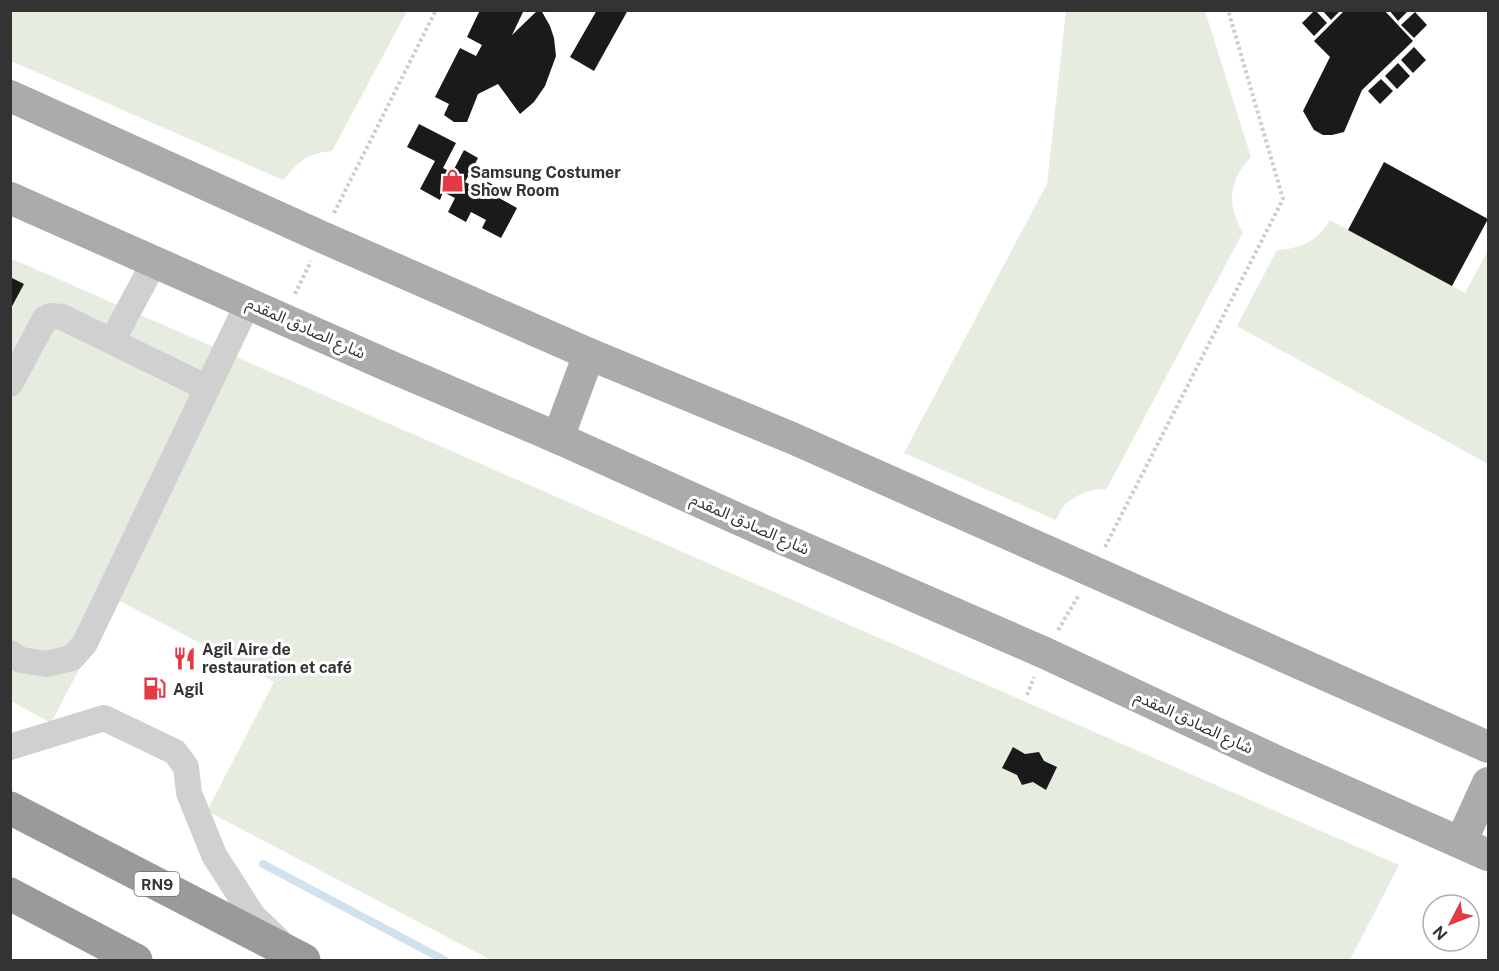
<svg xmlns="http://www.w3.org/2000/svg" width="1499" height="971" font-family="'Public Sans','Noto Sans Arabic',sans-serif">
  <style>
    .green { fill: #e6ecdf }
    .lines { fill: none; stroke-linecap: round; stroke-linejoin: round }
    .stream { stroke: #cfe2ee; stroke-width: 8 }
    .building { fill: #1a1a1a }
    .path { stroke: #cdcdcd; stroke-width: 4; stroke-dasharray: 3 3; stroke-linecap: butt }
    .minor { stroke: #d0d0d0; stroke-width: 26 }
    .major { stroke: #ababab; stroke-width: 32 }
    .highway { stroke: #9a9a9a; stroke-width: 33 }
    .labels { text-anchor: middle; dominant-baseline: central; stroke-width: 6; stroke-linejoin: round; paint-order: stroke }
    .shield { fill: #fff; stroke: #707070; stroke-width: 1.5 }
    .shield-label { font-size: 15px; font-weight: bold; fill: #333 }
    .poi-label { font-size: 16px; font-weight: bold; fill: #333; stroke: #fff; text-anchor: start }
    .street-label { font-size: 16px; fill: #333; stroke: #fff }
  </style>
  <rect width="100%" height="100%" fill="#fff"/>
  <g class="green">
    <path d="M11,10H407V11L332,151C306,153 299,162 283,180L11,61Z"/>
    <path d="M1066,11H1205L1251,157C1229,180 1226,204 1243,232L1106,490C1094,486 1071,497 1063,507C1060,510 1058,516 1056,520L904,453L1047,184Z"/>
    <path d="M1330,220L1465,293L1488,250V464L1237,326L1277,250C1300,249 1318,241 1330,220Z"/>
    <polygon points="10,258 1399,865 1350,960 491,960 207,811 274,682 116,599 51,723 11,701"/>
  </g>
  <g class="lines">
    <polyline class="stream" points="263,864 444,960"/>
  </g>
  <g class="building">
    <polygon points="480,10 524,10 512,35 538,10 541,10 550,26 554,38 556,56 545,86 534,102 520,114 498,84 478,94 467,122 454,122 444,115 449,104 435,97 460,48 476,56 482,45 467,37"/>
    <polygon points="597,10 628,10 594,71 570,57"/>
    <polygon points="1315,10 1327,23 1314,36 1302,23"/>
    <polygon points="1322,10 1341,10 1331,20"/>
    <polygon points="1345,10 1384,10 1413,41 1362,90 1344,132 1332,135 1323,135 1314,130 1303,111 1330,57 1314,41"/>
    <polygon points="1389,10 1409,10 1398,21"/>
    <polygon points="1415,12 1427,25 1414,38 1401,25"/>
    <polygon points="1414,47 1426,60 1413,73 1401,60"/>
    <polygon points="1398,63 1410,76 1397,89 1385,76"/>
    <polygon points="1381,79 1393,91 1380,104 1368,91"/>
    <polygon points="419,124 456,143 443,168 452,173 464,150 478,158 465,182 481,190 486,181 503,190 499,198 517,208 501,238 482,228 486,220 471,212 466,222 448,212 455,198 443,192 440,200 420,189 435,161 407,147"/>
    <polygon points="1384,162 1488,219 1452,286 1348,230"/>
    <polygon points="10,277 24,284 10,310"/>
    <polygon points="1013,747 1025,754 1039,752 1044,761 1057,767 1046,790 1033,782 1022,785 1017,775 1002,768"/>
  </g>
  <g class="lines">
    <g class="path">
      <polyline points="334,213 436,10"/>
      <polyline points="295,294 311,261"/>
      <polyline points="1105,547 1283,199 1228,10"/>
      <polyline points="1058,630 1079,595"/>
      <polyline points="1027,695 1034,677"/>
    </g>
    <g class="minor">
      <polyline points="112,341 155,261"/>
      <polyline points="10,384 45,319 50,316 62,317 207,388"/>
      <polyline points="10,653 21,660 46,664 72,658 85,643 248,303"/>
      <polyline points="10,747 104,718 175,752 186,767 189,793 214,855 253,916 278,940"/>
    </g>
    <g class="major">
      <polyline points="10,96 322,237 589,354 792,438 1488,747"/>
      <polyline points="10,198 389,366 558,438 767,532 1045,653 1276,761 1488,855"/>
      <polyline points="558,438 589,354"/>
      <polyline points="1461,842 1488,783"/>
    </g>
    <g class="highway">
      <polyline points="10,808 304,960"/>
      <polyline points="10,894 136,960"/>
    </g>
  </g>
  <defs>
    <symbol id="shop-bare" viewBox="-9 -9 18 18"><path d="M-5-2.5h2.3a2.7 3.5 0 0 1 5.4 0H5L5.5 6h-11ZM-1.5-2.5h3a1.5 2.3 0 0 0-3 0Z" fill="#e63946" stroke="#fff" stroke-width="2.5" paint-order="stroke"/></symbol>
    <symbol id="restaurant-bare" viewBox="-9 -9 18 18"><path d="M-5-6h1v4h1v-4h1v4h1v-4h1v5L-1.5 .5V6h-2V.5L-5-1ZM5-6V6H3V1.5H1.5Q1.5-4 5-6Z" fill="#e63946" stroke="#fff" stroke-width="2.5" paint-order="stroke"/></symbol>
    <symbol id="fuel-bare" viewBox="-9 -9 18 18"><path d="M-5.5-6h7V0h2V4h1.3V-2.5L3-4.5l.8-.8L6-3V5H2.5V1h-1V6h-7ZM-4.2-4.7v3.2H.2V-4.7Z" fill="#e63946" stroke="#fff" stroke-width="2.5" paint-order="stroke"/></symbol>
  </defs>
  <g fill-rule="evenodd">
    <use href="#shop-bare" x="436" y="164" width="33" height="33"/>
    <use href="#restaurant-bare" x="168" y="642" width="33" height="33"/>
    <use href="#fuel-bare" x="138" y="672" width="33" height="33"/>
  </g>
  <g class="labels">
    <rect class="shield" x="134.5" y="872" width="45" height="24" rx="4.5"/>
    <g class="shield-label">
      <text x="157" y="884">RN9</text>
    </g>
    <g class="poi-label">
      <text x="470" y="172">Samsung Costumer<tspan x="470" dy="18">Show Room</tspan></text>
      <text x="202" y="649">Agil Aire de<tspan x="202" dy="18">restauration et café</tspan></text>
      <text x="173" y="689">Agil</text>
    </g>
    <g class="street-label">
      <text transform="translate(306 328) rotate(24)">شارع الصادق المقدم</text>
      <text transform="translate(750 524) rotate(24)">شارع الصادق المقدم</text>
      <text transform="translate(1194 722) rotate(25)">شارع الصادق المقدم</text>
    </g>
  </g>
  <rect width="1499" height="971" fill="none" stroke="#333333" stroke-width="24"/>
  <g transform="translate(1451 923) rotate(228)"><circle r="28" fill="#ffffff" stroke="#adadad" stroke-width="1.5"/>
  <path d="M0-4.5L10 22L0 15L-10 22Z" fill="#e63946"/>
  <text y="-9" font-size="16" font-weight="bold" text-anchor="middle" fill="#333333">N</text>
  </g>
</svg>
